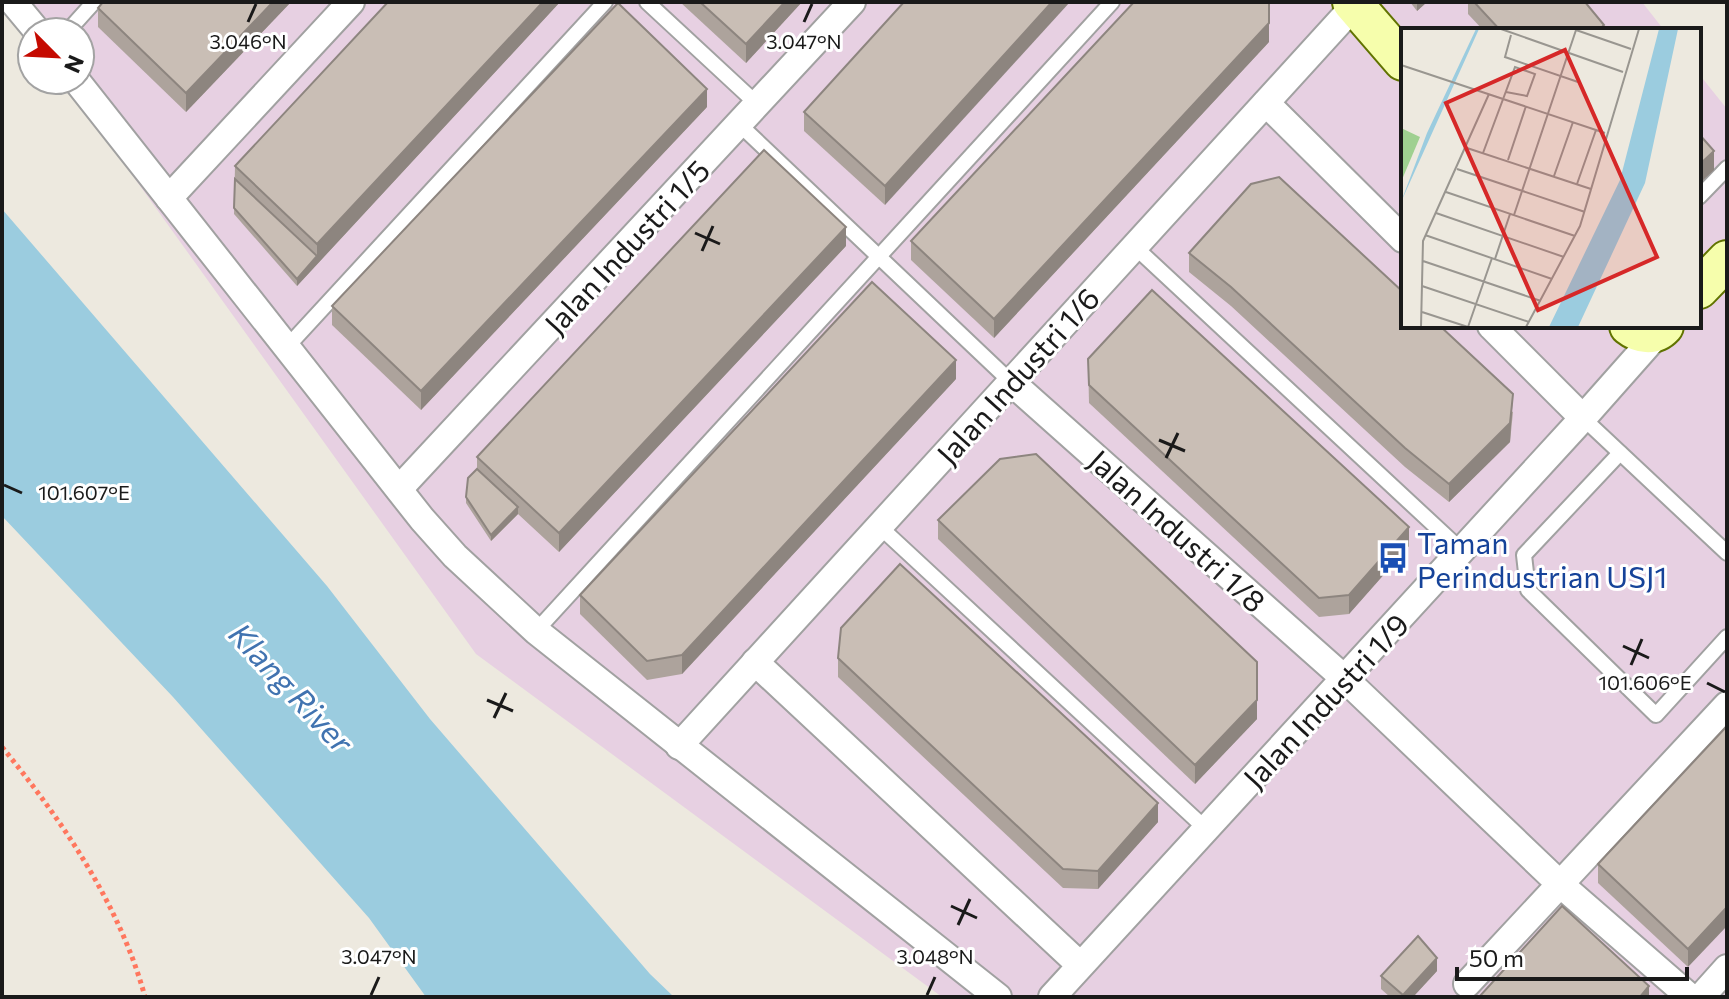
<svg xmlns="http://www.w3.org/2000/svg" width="1729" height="999" font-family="Commissioner,sans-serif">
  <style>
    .industrial { fill: #e7d0e2 }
    .water { fill: #9bccdf }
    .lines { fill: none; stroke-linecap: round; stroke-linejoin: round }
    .lane-casing { stroke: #a1a1a1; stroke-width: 18 }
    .street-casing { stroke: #a1a1a1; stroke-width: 30 }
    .secondary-casing { stroke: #617300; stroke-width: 42 }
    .path { stroke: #ff775e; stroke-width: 5; stroke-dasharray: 4 4; stroke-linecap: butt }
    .lane { stroke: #fff; stroke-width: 14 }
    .street { stroke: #fff; stroke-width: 26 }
    .secondary { stroke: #f6feac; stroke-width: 38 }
    .wall { fill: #ada39c }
    .shaded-wall { fill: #8d857f }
    .building { fill: #c9beb5; stroke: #8d857f; stroke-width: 2 }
    .ticks { fill: none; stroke: #1a1a1a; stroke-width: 3 }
    .labels { text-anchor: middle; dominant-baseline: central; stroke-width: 6; stroke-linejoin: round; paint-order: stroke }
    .street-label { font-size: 30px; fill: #1a1a1a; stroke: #fff }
    .transit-label { font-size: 30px; fill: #164399; stroke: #fff; text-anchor: start }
    .water-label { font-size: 32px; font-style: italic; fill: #4173b0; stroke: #fff }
    .inset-road { fill: none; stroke: #999690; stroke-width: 2 }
    .view { fill: #d62828; fill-opacity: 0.15; stroke: #d62828; stroke-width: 4 }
    .inset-edge { fill: none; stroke: #1a1a1a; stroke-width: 4 }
    .ticks-label { font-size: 20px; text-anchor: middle; fill: #1a1a1a; stroke: #fff; stroke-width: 6; stroke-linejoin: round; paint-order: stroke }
  </style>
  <rect width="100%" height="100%" fill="#ede9df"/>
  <polygon class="industrial" points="8,2 1642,2 1664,30 1403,30 1403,326 1699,326 1699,74 1727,109 1727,997 942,997 476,654 64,80 80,80 80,32 32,32"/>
  <polygon class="water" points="2,209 327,586 430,719 650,974 674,997 426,997 369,918 173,697 2,516"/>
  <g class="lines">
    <defs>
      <g id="lane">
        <polyline points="647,2 757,104"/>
        <polyline points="67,32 94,2"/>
        <polyline points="739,124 1011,382"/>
        <polyline points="1699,197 1727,168"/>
        <polyline points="1135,247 1462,551"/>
        <polyline points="287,347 605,2"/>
        <polyline points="1583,418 1727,553"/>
        <polyline points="1620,453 1524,555 1528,590 1656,715 1727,637"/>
        <polyline points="879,526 1206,829"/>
        <polyline points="536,631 1112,2"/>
      </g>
      <g id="street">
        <polyline points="13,2 38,32"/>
        <polyline points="76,80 422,519 455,556 536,631 998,997"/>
        <polyline points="1266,103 1403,239"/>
        <polyline points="169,198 351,2"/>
        <polyline points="1491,326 1583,418"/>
        <polyline points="1011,382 1345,679 1560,884 1690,997"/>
        <polyline points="399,489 852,2"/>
        <polyline points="755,662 1080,965"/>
        <polyline points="679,746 1355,5"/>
        <polyline points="1467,984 1727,705"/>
        <polyline points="1052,997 1583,418 1661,330"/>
        <polyline points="1701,997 1727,968"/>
      </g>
      <g id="secondary">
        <polyline points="1352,2 1403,61"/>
        <polyline points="1699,289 1727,260"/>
        <path d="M1629,326C1639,334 1654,337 1664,326"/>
      </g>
    </defs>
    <use href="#lane" class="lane-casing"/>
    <use href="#street" class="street-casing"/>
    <use href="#secondary" class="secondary-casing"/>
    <path class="path" d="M2,747C62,820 120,905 145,997"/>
    <use href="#lane" class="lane"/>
    <use href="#street" class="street"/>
    <use href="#secondary" class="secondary"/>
  </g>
  <g class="wall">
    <polygon points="291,2 186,112 98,27 98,8"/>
    <polygon points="388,2 560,2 297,286 234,214 235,166"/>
    <polygon points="680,2 802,2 746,63"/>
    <polygon points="904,2 885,205 804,131 804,112"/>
    <polygon points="1410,2 1427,2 1417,11"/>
    <polygon points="1468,2 1585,2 1604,30 1483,30 1468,14"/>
    <polygon points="1269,42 994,338 911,260 911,241"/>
    <polygon points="707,107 421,410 332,325 332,306"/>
    <polygon points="846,246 559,552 518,514 491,541 466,503 466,497 477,469 477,457"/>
    <polygon points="1189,253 1513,412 1510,442 1449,502 1405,467 1231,306 1189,272"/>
    <polygon points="1088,359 1409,546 1349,614 1319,617 1089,403"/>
    <polygon points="956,379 682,674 647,680 580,614 580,595"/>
    <polygon points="938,520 1257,719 1195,784 938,539"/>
    <polygon points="838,658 1158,822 1098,889 1063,888 838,677"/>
    <polygon points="1727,726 1688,967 1598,883 1598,864"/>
    <polygon points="1437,971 1413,997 1390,997 1381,989 1381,976"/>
  </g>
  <g class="shaded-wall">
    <polygon points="273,2 291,2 186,112 186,93"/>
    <polygon points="543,2 560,2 297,286 297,279 317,256 317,244"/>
    <polygon points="785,2 802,2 746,63 746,44"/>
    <polygon points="1052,2 1070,2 885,205 885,186"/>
    <polygon points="1269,2 1269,42 994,338 994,319"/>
    <polygon points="1417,2 1427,2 1417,11"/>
    <polygon points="707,89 707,107 421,410 421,391"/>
    <polygon points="1714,151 1714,170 1699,184 1699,165"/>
    <polygon points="846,227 846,246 559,552 559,533"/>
    <polygon points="956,360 956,379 682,674 682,655"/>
    <polygon points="1513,394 1510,442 1449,502 1449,484"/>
    <polygon points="518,507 518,514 491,541 491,535"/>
    <polygon points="1409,527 1409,546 1349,614 1349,595"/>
    <polygon points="1257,662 1257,719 1195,784 1195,765"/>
    <polygon points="1158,803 1158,822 1098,889 1098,871"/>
    <polygon points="1727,907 1727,926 1688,967 1688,949"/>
    <polygon points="1437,958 1437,971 1413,997 1403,997 1403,995"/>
    <polygon points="1649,986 1649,997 1640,997"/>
  </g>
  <g class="building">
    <polygon points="103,2 273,2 186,93 98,8"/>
    <polygon points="388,2 543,2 317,244 235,166"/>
    <polygon points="700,2 785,2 746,44"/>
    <polygon points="904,2 1052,2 885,186 804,112"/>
    <polygon points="1134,2 1269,2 1269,23 994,319 911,241"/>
    <polygon points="1474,2 1585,2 1604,25 1599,30 1500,30"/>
    <polygon points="618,3 707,89 421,391 332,306"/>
    <polygon points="1699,134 1714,151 1699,165"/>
    <polygon points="764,150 846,227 559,533 477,457"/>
    <polygon points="1279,177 1403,292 1403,326 1440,326 1513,394 1510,423 1449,484 1405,448 1231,287 1189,253 1251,184"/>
    <polygon points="235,179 317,256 297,279 234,208"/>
    <polygon points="872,282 956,360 682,655 647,661 580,595"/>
    <polygon points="1152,290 1409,527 1349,595 1319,598 1089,385 1088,359"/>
    <polygon points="1036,454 1257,662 1257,700 1195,765 938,520 1000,459"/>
    <polygon points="477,469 518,507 491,535 466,497 468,478"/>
    <polygon points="900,564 1158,803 1098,871 1063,869 838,658 841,628"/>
    <polygon points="1727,726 1727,907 1688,949 1598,864"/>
    <polygon points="1562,906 1649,986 1640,997 1479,997"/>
    <polygon points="1418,936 1437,958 1403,995 1381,976"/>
  </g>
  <path class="ticks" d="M248,22L256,4M804,22L812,4M695,233L720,244M702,251L713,226M1159,440L1185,451M1166,458L1178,433M4,485L22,493M1623,646L1649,658M1631,665L1642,639M1707,683L1725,692M487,700L513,711M494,718L506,693M951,906L977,918M958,925L970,899M371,995L379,977M927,995L935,977"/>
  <defs>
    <symbol id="bus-bare" viewBox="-9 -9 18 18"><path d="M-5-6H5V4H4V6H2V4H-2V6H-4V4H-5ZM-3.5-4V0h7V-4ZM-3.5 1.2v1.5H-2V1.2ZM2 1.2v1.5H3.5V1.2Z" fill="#1a4fb4" stroke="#fff" stroke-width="2.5" paint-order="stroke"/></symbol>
  </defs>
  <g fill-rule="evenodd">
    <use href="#bus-bare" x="1371" y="536" width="44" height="44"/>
  </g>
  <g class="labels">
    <g class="street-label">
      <text transform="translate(626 246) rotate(-47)">Jalan Industri 1/5</text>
      <text transform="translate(1017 375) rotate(-48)">Jalan Industri 1/6</text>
      <text transform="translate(1178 530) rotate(42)">Jalan Industri 1/8</text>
      <text transform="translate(1325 700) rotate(-47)">Jalan Industri 1/9</text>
    </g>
    <g class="transit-label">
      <text x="1417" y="541">Taman<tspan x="1417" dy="34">Perindustrian USJ1</tspan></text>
    </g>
    <g class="water-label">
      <text transform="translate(292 687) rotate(47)">Klang River</text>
    </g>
  </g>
  <g transform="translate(1401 28)">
    <rect width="300" height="300" fill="#ede9df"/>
    <path d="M0,100L19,109L0,154Z" fill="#9fd090"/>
    <path d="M75,1H78L0,174L26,105ZM258,1H277L244,155L177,299H148L219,152Z" fill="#9bccdf"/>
    <path class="inset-road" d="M100,1L222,44M175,2L230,21M110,7L104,29L177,54M0,37L204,105M66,120L190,161M82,125L114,39L134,46L126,68L105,64M107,132L125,78M56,141L184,184M153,148L172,94M176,156L195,102M45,164L174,208M35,185L163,229M113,187L175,2M24,207L151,251M94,231L109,186M22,233L140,273M21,258L128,294M21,284L67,299M20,299L22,213L88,66M67,299L91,230M125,299L179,198L238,1"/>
    <path class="view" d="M164,22L256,229L137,282L45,75Z"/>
    <rect width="300" height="300" class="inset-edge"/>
  </g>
  <g class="ticks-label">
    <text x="248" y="49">3.046°N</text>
    <text x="804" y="49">3.047°N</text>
    <text x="84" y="500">101.607°E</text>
    <text x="1645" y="690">101.606°E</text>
    <text x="379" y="964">3.047°N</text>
    <text x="935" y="964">3.048°N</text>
  </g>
  <rect width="1729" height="999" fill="none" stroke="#1a1a1a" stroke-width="8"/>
  <g transform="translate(56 56) rotate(114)"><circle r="38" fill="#ffffff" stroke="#a3a3a3" stroke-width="2"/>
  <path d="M0-6L14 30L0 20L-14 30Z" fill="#c50a00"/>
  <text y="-12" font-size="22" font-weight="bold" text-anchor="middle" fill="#1a1a1a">N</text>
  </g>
  <path d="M1457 967v12h230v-12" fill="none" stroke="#1a1a1a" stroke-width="4"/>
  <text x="1469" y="967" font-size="24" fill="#1a1a1a" stroke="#ffffff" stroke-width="6" paint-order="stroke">50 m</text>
</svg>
